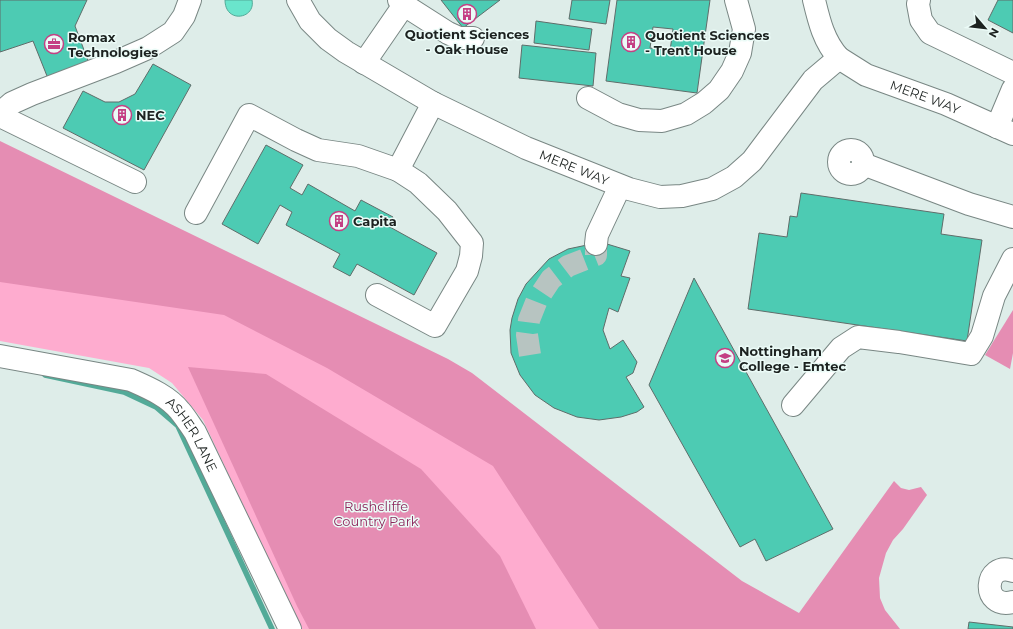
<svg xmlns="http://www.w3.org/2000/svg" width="1013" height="629" font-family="Montserrat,sans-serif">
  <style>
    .green { fill: #feaccf }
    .forest { fill: #e58db3 }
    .water { fill: #6ae5cc; stroke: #53aa98 }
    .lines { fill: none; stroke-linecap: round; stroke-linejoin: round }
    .stream { stroke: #53aa98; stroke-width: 5.5 }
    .building { fill: #4dcbb3; stroke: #5f6d6a; fill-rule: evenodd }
    .minor-tunnel { stroke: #b7c4c1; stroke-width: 22; stroke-dasharray: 22 11; stroke-linecap: butt }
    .minor-casing { stroke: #798784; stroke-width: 24 }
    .minor { stroke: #fff; stroke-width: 22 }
    .labels { text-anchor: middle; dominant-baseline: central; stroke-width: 3; stroke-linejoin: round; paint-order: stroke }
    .poi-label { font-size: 13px; font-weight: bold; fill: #1c2220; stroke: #ebfbf7; text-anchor: start }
    .street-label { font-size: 13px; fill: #1c2220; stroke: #ebfbf7 }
    .park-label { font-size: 13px; fill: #8c265b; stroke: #ebfbf7 }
  </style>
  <rect width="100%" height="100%" fill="#deede9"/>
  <polygon class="green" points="0,180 422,403 719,629 301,629 203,420 172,383 149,368 0,341"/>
  <g class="forest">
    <polygon points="0,141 448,359 472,373 742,581 799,613 894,481 901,488 909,490 921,487 927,495 903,529 893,540 886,553 879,578 880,598 885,610 900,629 599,629 493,466 327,368 224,315 0,282"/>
    <polygon points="1013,310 1013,353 1010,369 985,355"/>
    <polygon points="188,367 266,374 421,469 500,556 536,629 309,629 297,606"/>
  </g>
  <path class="water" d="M225,0H252C256,19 225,24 225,0Z"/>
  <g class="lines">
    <polyline class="stream" points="45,375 124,392 156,407 178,426 272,629"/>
  </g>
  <g class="building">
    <polygon points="0,0 87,0 75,26 90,66 49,81 33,41 0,52"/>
    <polygon points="441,0 500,0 463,28"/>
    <polygon points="572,0 610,0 606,24 569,19"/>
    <path d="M617,0H710L697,93L606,81ZM653,27L673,29L670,51L650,48Z"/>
    <polygon points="998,0 1013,0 1013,33 988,20"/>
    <polygon points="536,21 592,29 589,50 534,43"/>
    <polygon points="522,45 596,53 593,86 519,78"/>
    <polygon points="153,64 191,85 144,170 63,128 83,91 105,102 119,102 135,94"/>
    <polygon points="266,145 303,165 290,188 302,195 308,184 355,211 361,200 393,217 388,226 437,253 414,295 357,264 350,276 333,267 340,254 286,225 292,212 280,205 258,244 222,224"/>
    <polygon points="801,193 944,214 941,234 982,240 967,341 748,309 759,233 787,237 790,216 797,217"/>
    <polygon points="607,244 630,251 621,276 630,278 618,312 609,308 603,330 610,349 623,340 637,362 633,373 626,377 644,407 637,412 621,417 599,420 577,417 554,408 535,395 520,375 511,353 510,330 512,318 518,299 526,284 549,259 568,249 587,245"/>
    <polygon points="694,278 833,529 766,561 755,539 740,547 649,385"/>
    <polygon points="969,622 1013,627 1013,629 968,629"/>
  </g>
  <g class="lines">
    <polyline class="minor-tunnel" points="530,355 527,335 529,320 537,300 551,279 568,266 596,255 596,244"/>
    <defs>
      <g id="minor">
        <path id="s1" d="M298,0L310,21L328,39L346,52L433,103L526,148L629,189L660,197L682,196L712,189L734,177L752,161L813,80L839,58C824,42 819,21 814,0"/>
        <polyline points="399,0 404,5 448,33 459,38 473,38"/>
        <polyline points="919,0 918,4 921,20 930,33 1013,73"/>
        <path id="s2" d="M839,58L866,75L946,104L1013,134"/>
        <polyline points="364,63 404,5"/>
        <polyline points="588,98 618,114 639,120 662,121 686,114 704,103 719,90 732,71 740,53 744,29 736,0"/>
        <polyline points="0,113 12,103 32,94 116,62 148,48 173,32 184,16 190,0"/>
        <polyline points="0,116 135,182"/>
        <polyline points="997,127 1013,89"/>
        <circle cx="851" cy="162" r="12"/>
        <polyline points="863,164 969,204 1013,217"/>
        <polyline points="196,213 249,115 296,140 318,150 358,156 398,170"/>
        <polyline points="596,244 597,235 620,186"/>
        <polyline points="377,295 435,326 467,271 471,256 472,243 447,211 418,183 398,170 433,103"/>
        <path id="s3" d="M0,356L131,380C149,388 168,396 180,411C186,418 190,425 195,432L290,629"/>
        <polyline points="793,405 841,348 858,337 899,342 971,354 982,336 994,296 1013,259"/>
        <path d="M1013,571C984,560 980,610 1013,602"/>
      </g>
    </defs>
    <use href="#minor" class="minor-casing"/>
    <use href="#minor" class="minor"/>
  </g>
  <defs>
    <symbol id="building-ring" viewBox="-11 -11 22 22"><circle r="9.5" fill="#ebfbf7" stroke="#c44084" stroke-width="1.5"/><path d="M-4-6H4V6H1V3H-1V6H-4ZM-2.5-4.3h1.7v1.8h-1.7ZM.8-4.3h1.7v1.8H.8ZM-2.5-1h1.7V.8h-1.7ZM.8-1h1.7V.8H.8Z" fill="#c44084"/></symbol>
    <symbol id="office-ring" viewBox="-11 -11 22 22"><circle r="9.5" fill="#ebfbf7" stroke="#c44084" stroke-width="1.5"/><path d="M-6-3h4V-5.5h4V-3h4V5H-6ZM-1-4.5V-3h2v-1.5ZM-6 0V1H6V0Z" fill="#c44084"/></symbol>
    <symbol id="university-ring" viewBox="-11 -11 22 22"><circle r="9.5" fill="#ebfbf7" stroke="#c44084" stroke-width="1.5"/><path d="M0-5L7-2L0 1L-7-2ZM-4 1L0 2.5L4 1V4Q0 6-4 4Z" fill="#c44084"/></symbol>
  </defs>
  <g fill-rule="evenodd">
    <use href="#building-ring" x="456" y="3" width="22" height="22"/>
    <use href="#building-ring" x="620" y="31" width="22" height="22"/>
    <use href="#office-ring" x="43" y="33" width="22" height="22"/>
    <use href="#building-ring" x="111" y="104" width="22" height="22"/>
    <use href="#building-ring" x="328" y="210" width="22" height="22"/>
    <use href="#university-ring" x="714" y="347" width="22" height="22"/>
  </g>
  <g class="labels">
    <g class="poi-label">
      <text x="467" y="34" text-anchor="middle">Quotient Sciences<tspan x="467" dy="15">- Oak House</tspan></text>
      <text x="645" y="35">Quotient Sciences<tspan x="645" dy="15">- Trent House</tspan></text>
      <text x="68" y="37">Romax<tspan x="68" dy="15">Technologies</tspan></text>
      <text x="136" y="115">NEC</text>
      <text x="353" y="221">Capita</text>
      <text x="739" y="351">Nottingham<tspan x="739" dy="15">College - Emtec</tspan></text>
    </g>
    <g class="street-label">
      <text stroke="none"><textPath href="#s2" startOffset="95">MERE WAY</textPath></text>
      <text stroke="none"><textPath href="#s1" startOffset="328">MERE WAY</textPath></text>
      <text stroke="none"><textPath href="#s3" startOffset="218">ASHER LANE</textPath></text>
    </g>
    <g class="park-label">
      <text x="376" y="506">Rushcliffe<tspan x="376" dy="15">Country Park</tspan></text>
    </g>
  </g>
  <g transform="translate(985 28) rotate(118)" stroke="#ebfbf7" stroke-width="3" paint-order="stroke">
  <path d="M0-3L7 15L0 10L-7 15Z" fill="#1c2220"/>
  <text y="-6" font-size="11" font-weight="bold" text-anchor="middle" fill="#1c2220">N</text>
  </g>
</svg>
